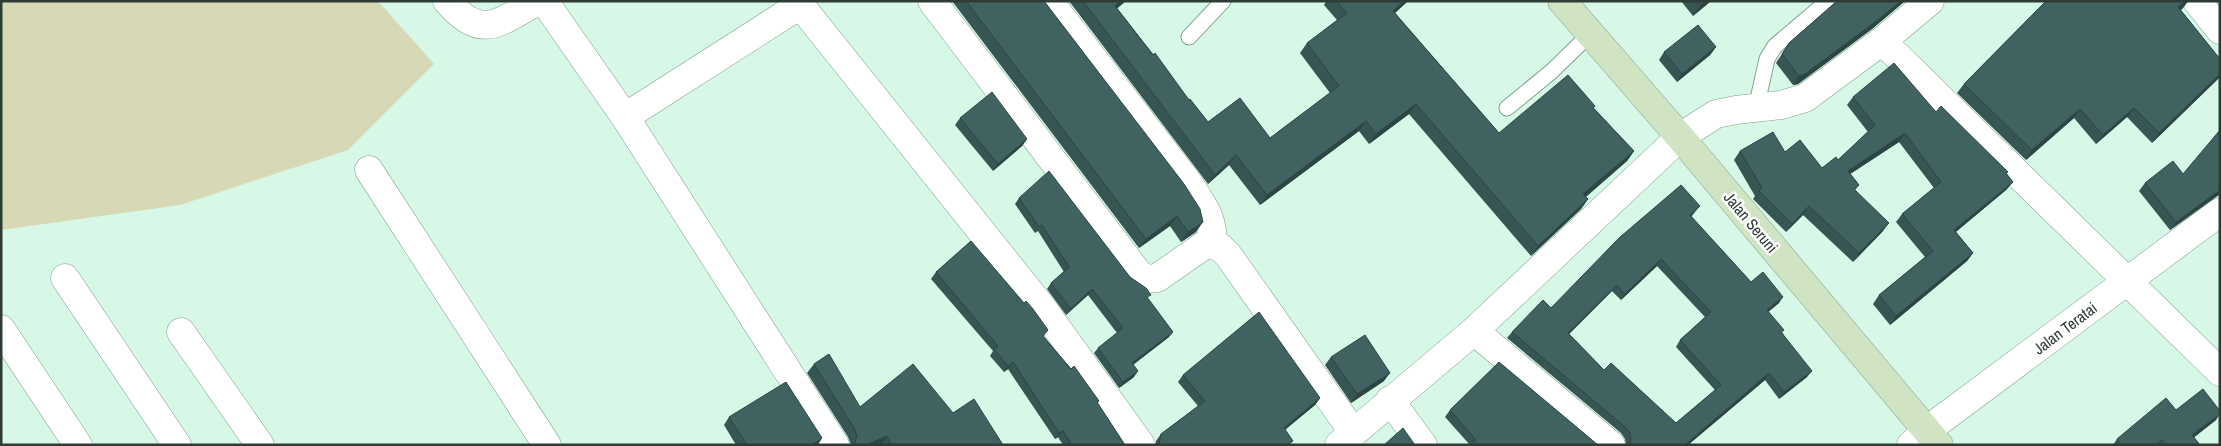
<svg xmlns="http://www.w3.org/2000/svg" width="2221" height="446" font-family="'Archivo Narrow',sans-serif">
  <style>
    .green { fill: #d7d8b5 }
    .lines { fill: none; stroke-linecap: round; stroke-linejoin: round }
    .service-casing { stroke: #809f8f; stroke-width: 17 }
    .minor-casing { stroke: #809f8f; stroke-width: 29 }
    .tertiary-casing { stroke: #809f8f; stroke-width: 29 }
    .secondary-casing { stroke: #809f8f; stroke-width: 29 }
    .service { stroke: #fff; stroke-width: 15 }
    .minor { stroke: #fff; stroke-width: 28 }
    .tertiary { stroke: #fff; stroke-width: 28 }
    .secondary { stroke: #d0e4c4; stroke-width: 28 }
    .wall { fill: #375553; fill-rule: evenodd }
    .shaded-wall { fill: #2d4544 }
    .building { fill: #406361; stroke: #2d4544; fill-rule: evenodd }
    .labels { text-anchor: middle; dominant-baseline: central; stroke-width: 5; stroke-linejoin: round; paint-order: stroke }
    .street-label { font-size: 16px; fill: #2f3c36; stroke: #fff }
  </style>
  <rect width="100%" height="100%" fill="#d7f8e7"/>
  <polygon class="green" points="1,1 378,1 434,64 348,150 180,205 1,230"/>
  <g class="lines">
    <defs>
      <g id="service">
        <polyline points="1189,37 1223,1"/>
        <polyline points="1507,108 1551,72 1590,34"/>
        <polyline points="1756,108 1767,59 1775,46 1828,1"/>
      </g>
      <g id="minor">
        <path d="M447,1C482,42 499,22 538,1"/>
        <polyline points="544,1 625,117 835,445"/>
        <polyline points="797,1 1041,306 1141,445"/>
        <polyline points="932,1 1138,273 1145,279 1157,278 1206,244 1220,247 1228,255 1353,432"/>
        <path d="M1049,1L1190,185C1204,208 1213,216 1213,245"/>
        <polyline points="2197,1 2220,30"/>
        <polyline points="1882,41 2220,372"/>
        <polyline points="625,117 800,5"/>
        <polyline points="369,170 547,445"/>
        <polyline points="65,278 177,445"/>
        <polyline points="1,329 78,445"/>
        <polyline points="1474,331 1611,445"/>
        <polyline points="181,332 260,445"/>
        <polyline points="1390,400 1423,445"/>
        <polyline points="1339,445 1474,331 1680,137 1716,114 1736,110 1781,105 1805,98 1882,41 1930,1"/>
      </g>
      <polyline id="tertiary" points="1911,445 1926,431 2220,212"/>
      <polyline id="secondary" points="1562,1 1680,137 1939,445"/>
    </defs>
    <use href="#service" class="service-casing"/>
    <use href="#minor" class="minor-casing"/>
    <use href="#tertiary" class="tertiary-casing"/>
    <use href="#secondary" class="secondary-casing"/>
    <use href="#service" class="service"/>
    <use href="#minor" class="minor"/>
    <use href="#tertiary" class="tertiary"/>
    <use href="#secondary" class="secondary"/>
  </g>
  <g class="wall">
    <polygon points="952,1 1044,1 1196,232 1181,242 1170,226 1139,248"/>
    <polygon points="1069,1 1126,1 1117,8 1189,100 1208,122 1270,138 1330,93 1300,53 1307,43 1337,20 1324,5 1326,1 1408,1 1395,13 1499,133 1594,108 1634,151 1627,161 1586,197 1588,199 1581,209 1531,256 1409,114 1369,144 1359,131 1260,205 1229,165 1208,184"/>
    <polygon points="1681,1 1711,1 1693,16"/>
    <polygon points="1837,1 1905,1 1872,29 1798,84 1793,85 1776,63 1789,43"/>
    <polygon points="2046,1 2188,1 2183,8 2181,10 2220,59 2220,77 2152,143 2127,117 2096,144 2074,118 2026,160 1957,93 1964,84"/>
    <polygon points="1716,47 1710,55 1677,82 1659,60 1664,52"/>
    <polygon points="1853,97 1936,112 2006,174 2013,182 2006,190 1956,232 1973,253 1967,261 1890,325 1873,304 1879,295 1925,257 1896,222 1902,214 1934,188 1899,142 1850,174 1859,185 1855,190 1883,231 1853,262 1803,215 1786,232 1753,199 1755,196 1734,160 1740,151 1785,152 1822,168 1838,160 1868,132 1847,105"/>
    <polygon points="960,118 1027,139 1022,146 993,171 955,125"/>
    <polygon points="2183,174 2220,194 2170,230 2139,191 2145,183"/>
    <polygon points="1019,198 1130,277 1148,299 1169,337 1133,365 1134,377 1119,388 1094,353 1098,348 1117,333 1088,295 1066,315 1047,289 1051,283 1064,272 1038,231 1035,233 1015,204"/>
    <path d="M1695,212L1691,217L1751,282L1779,303L1768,312L1782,332L1807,377L1779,399L1765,380L1688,445H1626L1625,439L1621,433L1507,338L1512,332L1551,308ZM1657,266L1705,317L1680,340L1676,347L1715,390L1676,423L1604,370L1569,334L1612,291L1621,300Z"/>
    <polygon points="936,272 1043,336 1099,401 1097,403 1125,445 1063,445 1058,437 1055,439 1008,369 1004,372 990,356 993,351 931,279"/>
    <polygon points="1331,357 1384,381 1351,403 1325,365"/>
    <polygon points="814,364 860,407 953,413 1003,445 851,445 848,437 807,373"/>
    <polygon points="1183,375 1320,398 1315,405 1285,430 1290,445 1155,445 1156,441 1161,434 1198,406 1178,382"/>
    <polygon points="1450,410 1598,445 1470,445 1445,417"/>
    <polygon points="2176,410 2216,420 2194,437 2200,445 2113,445 2117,439"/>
    <polygon points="729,417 818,445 736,445 724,425"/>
  </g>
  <g class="shaded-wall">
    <polygon points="1121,1 1126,1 1108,16 1115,6"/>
    <polygon points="1404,1 1408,1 1386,21 1393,11"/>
    <polygon points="1705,1 1711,1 1693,16 1701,5"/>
    <polygon points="1901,1 1905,1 1872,29 1798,84 1793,85 1799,76"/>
    <polygon points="2186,1 2188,1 2183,8 2172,16 2178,7"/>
    <polygon points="1716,47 1710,55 1677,82 1682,74"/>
    <polygon points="2220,74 2220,77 2152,143 2159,133"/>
    <polygon points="1416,104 1409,114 1369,144 1376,134"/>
    <polygon points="2134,108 2127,117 2096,144 2103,135"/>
    <polygon points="2080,109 2074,118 2026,160 2032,150"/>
    <polygon points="1366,121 1359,131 1260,205 1267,195"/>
    <polygon points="1905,133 1899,142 1841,180 1848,171"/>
    <polygon points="1027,139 1022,146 993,171 998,164"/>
    <polygon points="1634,151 1627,161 1577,204 1583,194"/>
    <polygon points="1236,155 1229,165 1208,184 1215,175"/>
    <polygon points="2013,182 2006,190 1948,238 1954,230"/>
    <polygon points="2220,190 2220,194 2170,230 2176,222"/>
    <polygon points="1588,199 1581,209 1531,256 1538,246"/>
    <polygon points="1700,206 1695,212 1685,222 1690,215"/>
    <polygon points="1809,206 1803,215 1786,232 1792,224"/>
    <polygon points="1177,216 1170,226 1139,248 1146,239"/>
    <polygon points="1203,222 1196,232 1181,242 1188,232"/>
    <polygon points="1889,223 1883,231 1853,262 1859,253"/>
    <polygon points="1973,253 1967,261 1890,325 1896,316"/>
    <polygon points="1661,259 1657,266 1621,300 1625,294"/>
    <polygon points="1617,285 1612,291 1564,339 1568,333"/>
    <polygon points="1092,289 1088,295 1066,315 1071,309"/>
    <polygon points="1783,297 1779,303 1762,317 1767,310"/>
    <polygon points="1173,332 1169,337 1127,369 1132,363"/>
    <polygon points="1013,362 1008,369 1004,372 1008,366"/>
    <polygon points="1138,371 1134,377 1119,388 1123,382"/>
    <polygon points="1812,371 1807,377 1779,399 1784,392"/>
    <polygon points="1390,373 1384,381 1351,403 1357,394"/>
    <polygon points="1769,373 1765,380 1688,445 1685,445"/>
    <polygon points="1320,398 1315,405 1278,435 1284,428"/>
    <polygon points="2220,414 2216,420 2187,443 2192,435"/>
    <polygon points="1063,431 1058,437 1055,439 1059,433"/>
    <polygon points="887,436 881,445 866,445"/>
    <polygon points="822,438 818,445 812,445"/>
  </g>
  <g class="building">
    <polygon points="966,1 1044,1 1184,184 1200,209 1203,222 1188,232 1177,216 1146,239"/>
    <polygon points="1083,1 1121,1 1115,6 1153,55 1155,53 1189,100 1190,99 1208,122 1240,98 1270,138 1339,86 1307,43 1347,13 1336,1 1404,1 1393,11 1499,133 1568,75 1595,106 1593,108 1634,151 1583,194 1588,199 1538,246 1416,104 1376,134 1366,121 1267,195 1236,155 1215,175"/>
    <polygon points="1698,1 1705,1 1701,5"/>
    <polygon points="1837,1 1901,1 1879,19 1805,74 1799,76 1782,54 1789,43"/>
    <polygon points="2046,1 2186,1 2178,7 2220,59 2220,74 2159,133 2134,108 2103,135 2080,109 2032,150 1964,84"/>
    <polygon points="1698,25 1716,47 1682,74 1664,52"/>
    <polygon points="1894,63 1936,112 1941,106 2008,172 2006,173 2013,182 1954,230 1973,253 1896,316 1879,295 1933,251 1902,214 1941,182 1905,133 1848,171 1859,185 1854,189 1889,223 1859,253 1809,206 1792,224 1759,191 1762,188 1740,151 1773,132 1785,152 1800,140 1822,168 1836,157 1838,160 1875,125 1853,97"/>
    <polygon points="992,92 1027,139 998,164 960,118"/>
    <polygon points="2220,130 2220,190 2176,222 2145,183 2173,161 2183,174"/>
    <polygon points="1049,171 1130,277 1146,288 1151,295 1147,297 1173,332 1132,363 1138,371 1123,382 1098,348 1123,328 1092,289 1071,309 1051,283 1069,267 1042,225 1039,227 1019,198"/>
    <path d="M1681,185L1700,206L1690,215L1751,282L1763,272L1783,297L1767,310L1784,330L1781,332L1812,371L1784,392L1769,373L1685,445H1629L1631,441L1630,433L1625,427L1512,332L1543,300L1551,308L1619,238ZM1661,259L1711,312L1680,340L1721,385L1676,423L1611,363L1604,370L1568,333L1617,285L1625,294Z"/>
    <polygon points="971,241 1024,303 1026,301 1033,309 1048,330 1043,336 1071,369 1074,366 1099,401 1097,402 1125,445 1072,445 1063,431 1059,433 1013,362 1008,366 994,349 998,346 936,272"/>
    <polygon points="1259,312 1320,398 1284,428 1293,441 1288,445 1159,445 1161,434 1205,401 1183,375"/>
    <polygon points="1365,335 1390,373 1357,394 1331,357"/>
    <polygon points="829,354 860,407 913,364 953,413 974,399 1003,445 892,445 887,436 866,445 854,445 857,436 854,428 814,364"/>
    <polygon points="1499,362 1598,445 1470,445 1476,440 1450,410"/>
    <polygon points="786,382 822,438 812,445 747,445 729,417"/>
    <polygon points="2203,389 2220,411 2220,414 2192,435 2200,445 2166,445 2162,440 2156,445 2121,445 2117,439 2166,398 2176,410"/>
    <polygon points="1403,428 1415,445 1384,445"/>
  </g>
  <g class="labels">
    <g class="street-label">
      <text transform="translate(1751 222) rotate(50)">Jalan Seruni</text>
      <text transform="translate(2065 328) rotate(-37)">Jalan Teratai</text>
    </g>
  </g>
  <rect width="2221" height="446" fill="none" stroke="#2f3c36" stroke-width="5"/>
</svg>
